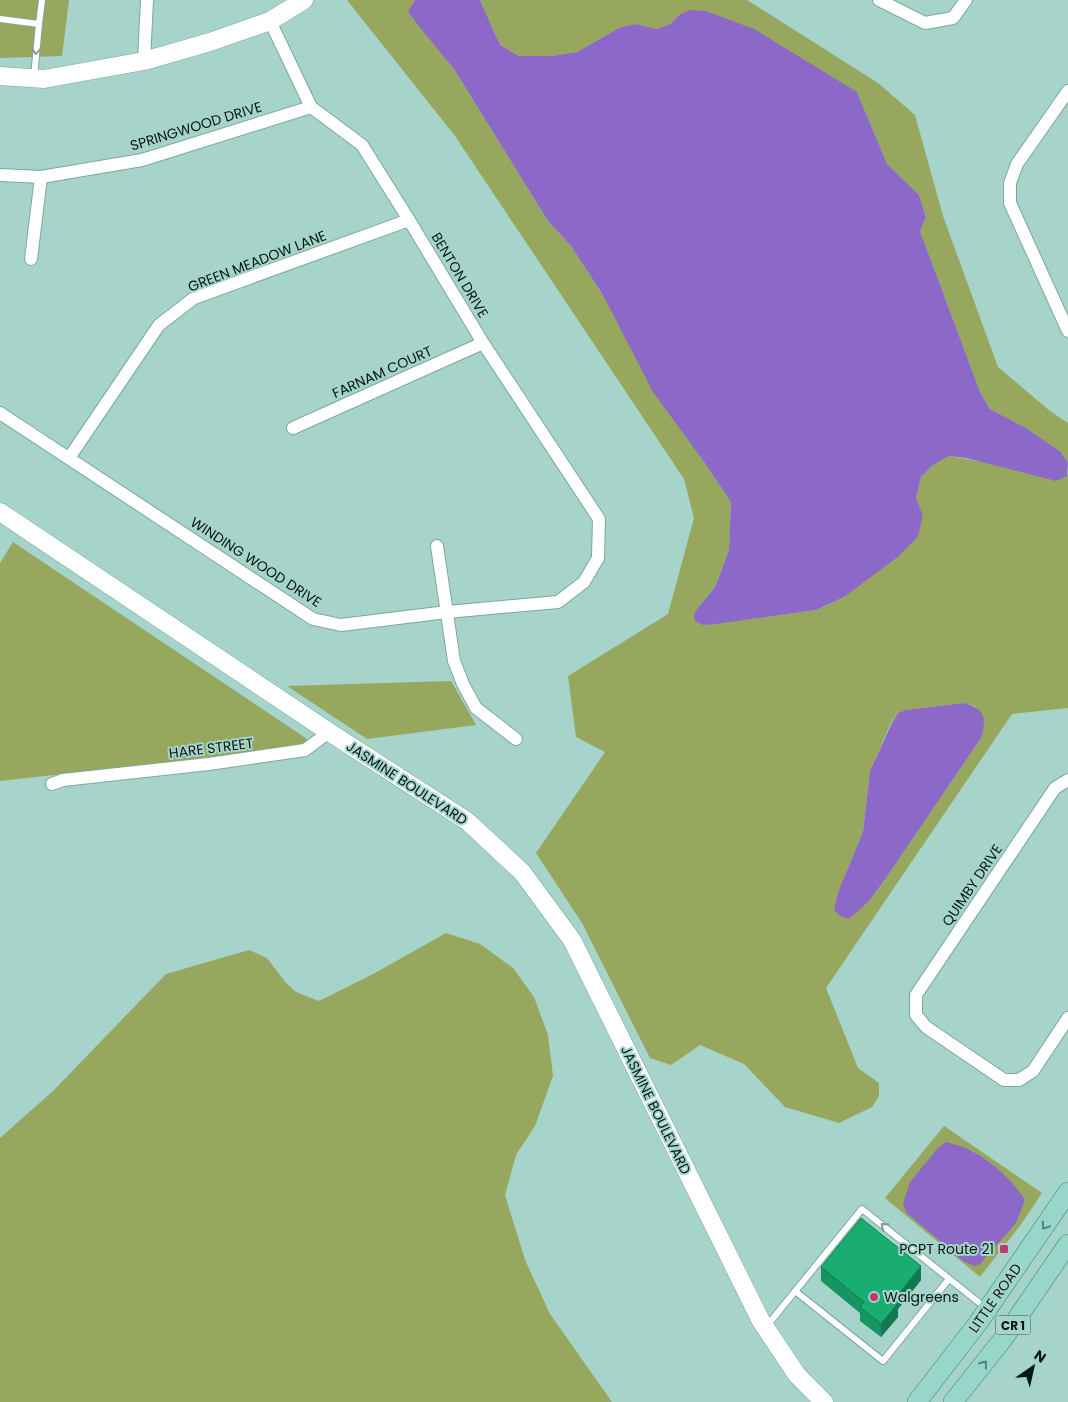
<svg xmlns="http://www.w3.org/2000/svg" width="1068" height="1402" font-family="Poppins,sans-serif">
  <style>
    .green { fill: #97a75e; fill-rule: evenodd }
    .water { fill: #8c68c8 }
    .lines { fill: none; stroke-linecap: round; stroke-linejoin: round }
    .lane-casing { stroke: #7ba89e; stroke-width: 8 }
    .street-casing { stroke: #7ba89e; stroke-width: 14 }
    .secondary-casing { stroke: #7ba89e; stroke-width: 19 }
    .primary-casing { stroke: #398174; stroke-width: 20 }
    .lane { stroke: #fff; stroke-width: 6 }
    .street { stroke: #fff; stroke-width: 12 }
    .secondary { stroke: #fff; stroke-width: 18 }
    .primary { stroke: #98d6ca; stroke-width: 19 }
    .wall { fill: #169562 }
    .shaded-wall { fill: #127950 }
    .building { fill: #1aad72; stroke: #127950 }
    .oneway { stroke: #8f9795 }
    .oneway2 { stroke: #568078 }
    .poi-dot { fill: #c03670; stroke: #a6d4ca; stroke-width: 2 }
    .labels { text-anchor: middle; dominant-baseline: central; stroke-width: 4; stroke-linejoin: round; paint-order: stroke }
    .shield { fill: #a6d4ca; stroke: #36504b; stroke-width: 1 }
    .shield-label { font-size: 12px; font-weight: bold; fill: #061814 }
    .street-label { font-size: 14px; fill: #061814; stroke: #a6d4ca }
    .poi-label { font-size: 14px; fill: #061814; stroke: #a6d4ca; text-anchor: end }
  </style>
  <rect width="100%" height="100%" fill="#a6d4ca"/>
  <g class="green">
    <polygon points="0,0 69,0 62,56 0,58"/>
    <path d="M347,0H415L412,3L442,53L454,69L548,221L571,246L603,295L702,459L731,502L729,550L715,587L697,609L703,625L816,610L844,597L923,515L916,498L921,477L933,465L949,456L1067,476L1068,471V708L1012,714L826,988L858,1068L879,1083V1096L872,1107L839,1123L785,1107L744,1064L700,1045L671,1065L650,1058L582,923L536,853L605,752L576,737L568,676L668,614L694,518L684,479L455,136ZM964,703L976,707L981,738L886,878L869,901L834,910L838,892L863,832L870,771L890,725L898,713L905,710Z"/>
    <polygon points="480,0 747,0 878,83 915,115 943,216 998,367 1050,411 1068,423 1068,463 1061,452 1026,428 990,409 980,392 920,231 926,217 919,195 887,164 857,92 679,15 670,24 657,29 635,24 621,27 577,52 552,56 519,56 500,45"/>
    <polygon points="13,542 310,741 306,747 0,781 0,563"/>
    <polygon points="451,681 476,725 367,739 287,686"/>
    <polygon points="446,933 480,944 513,968 534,997 548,1035 553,1076 535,1126 516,1155 505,1195 525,1260 550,1314 612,1402 0,1402 0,1138 53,1091 166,974 249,950 267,958 286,983 296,992 319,1001 375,973"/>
    <polygon points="944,1126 1042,1193 1022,1223 980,1277 885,1198"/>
  </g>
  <g class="water">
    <polygon points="415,0 480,0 500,45 519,56 552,56 577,52 621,27 635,24 657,29 670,24 679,15 689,10 706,11 754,29 857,92 887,164 919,195 926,217 920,231 980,392 990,409 1026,428 1061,452 1068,463 1067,476 1056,481 966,458 949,456 933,465 921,477 916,498 923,515 918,536 899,556 844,597 816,610 715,624 703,625 695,621 694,616 697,609 715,587 729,550 731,502 702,459 653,392 603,295 571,246 548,221 454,69 418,25 408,11"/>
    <path d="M964,703C985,709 987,718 981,738L886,878L869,901L849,919L840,916L834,910L838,892L863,832L870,771L891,725L898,713L905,710Z"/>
    <path d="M946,1142C952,1144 959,1145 965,1148C987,1157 1013,1180 1025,1200L1016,1223L980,1264L975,1266L963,1261L907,1213L903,1204L910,1182L938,1148Z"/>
  </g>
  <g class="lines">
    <defs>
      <g id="lane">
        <polyline points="0,19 39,24 42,0"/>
        <polyline points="34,77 39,24"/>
        <polyline points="795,1291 883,1361 949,1279"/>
        <polyline points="766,1327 862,1209 987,1309"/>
      </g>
      <g id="street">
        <polyline points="879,0 925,23 953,18 966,0"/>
        <polyline points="144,61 147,0"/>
        <polyline points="1068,91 1017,164 1010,183 1010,203 1068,331"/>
        <polyline points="0,175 41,177 142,160 311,107"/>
        <polyline points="31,259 41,177"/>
        <polyline points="0,413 313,619 341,625 447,612 558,602 584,582 598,558 599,519 483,343 409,220 362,145 311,107 270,21"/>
        <polyline points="293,428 483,343"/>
        <polyline points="69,458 159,325 194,298 409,220"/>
        <polyline points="437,546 454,661 463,684 476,708 516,739"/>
        <polyline points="1068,780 1055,788 916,995 916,1015 926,1027 1004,1080 1019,1080 1033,1071 1068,1018"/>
        <polyline points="52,784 63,780 209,764 305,750 329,732"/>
      </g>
      <g id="secondary">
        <polyline points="0,76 44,79 144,61 210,42 270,21 304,0"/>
        <polyline points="0,512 329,732 467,821 522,872 572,940 761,1321 797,1375 824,1402"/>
      </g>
      <g id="primary">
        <polyline points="917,1402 978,1323 1068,1192"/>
        <polyline points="953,1402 1003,1339 1068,1244"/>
      </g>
    </defs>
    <use href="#lane" class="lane-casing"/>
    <use href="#street" class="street-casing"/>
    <use href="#secondary" class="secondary-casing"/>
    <use href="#primary" class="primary-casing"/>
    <use href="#lane" class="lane"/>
    <use href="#street" class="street"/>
    <use href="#secondary" class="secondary"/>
    <use href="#primary" class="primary"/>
  </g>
  <polygon class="wall" points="821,1267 921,1280 898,1309 898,1317 881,1337 860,1321 860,1313 821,1281"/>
  <polygon class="shaded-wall" points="921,1266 921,1280 898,1309 898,1317 881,1337 881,1324 894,1300"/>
  <polygon class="building" points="861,1218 921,1266 894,1300 898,1303 881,1324 860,1307 864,1302 821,1267"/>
  <defs><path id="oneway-chevron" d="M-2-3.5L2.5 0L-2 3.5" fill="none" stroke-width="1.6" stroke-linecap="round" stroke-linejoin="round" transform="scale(1.25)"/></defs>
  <g class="oneway">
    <use href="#oneway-chevron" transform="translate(36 51) rotate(96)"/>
    <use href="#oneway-chevron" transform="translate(884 1226) rotate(-141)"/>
  </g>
  <g class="oneway2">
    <use href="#oneway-chevron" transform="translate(1045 1226) rotate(124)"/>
    <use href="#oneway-chevron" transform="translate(984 1364) rotate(-52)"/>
  </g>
  <g class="poi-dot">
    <rect x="999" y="1244" width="10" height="10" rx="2.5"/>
    <circle cx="874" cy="1297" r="5"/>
  </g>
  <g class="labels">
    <rect class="shield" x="995.5" y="1315.5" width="35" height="19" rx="4"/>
    <g class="shield-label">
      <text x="1013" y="1325">CR 1</text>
    </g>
    <g class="street-label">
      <text transform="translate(196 126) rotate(-17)">SPRINGWOOD DRIVE</text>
      <text transform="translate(257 261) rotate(-21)">GREEN MEADOW LANE</text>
      <text transform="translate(460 275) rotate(59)">BENTON DRIVE</text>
      <text transform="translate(382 372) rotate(-24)">FARNAM COURT</text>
      <text transform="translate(256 562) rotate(33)">WINDING WOOD DRIVE</text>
      <text transform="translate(211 748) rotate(-7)">HARE STREET</text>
      <text transform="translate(407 783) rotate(33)">JASMINE BOULEVARD</text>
      <text transform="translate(972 885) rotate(-56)">QUIMBY DRIVE</text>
      <text transform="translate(656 1110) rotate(64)">JASMINE BOULEVARD</text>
      <text transform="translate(995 1298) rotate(-55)">LITTLE ROAD</text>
    </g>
    <g class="poi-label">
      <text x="994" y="1249">PCPT Route 21</text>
      <text x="884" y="1297" text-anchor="start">Walgreens</text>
    </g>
  </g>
  <g transform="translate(1033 1367) rotate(34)" stroke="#a6d4ca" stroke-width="4" paint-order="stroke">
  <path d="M0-4L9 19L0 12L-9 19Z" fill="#061814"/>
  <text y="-8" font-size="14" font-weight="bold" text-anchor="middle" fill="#061814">N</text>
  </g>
</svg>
